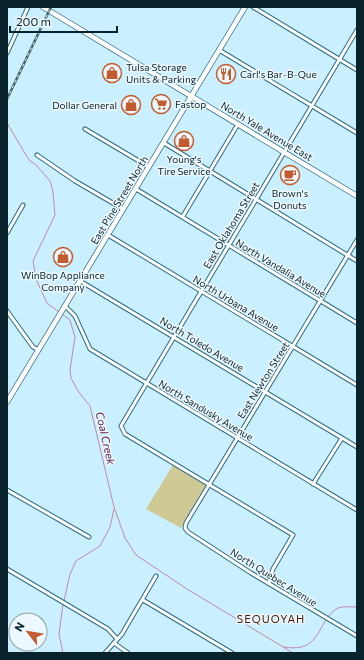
<svg xmlns="http://www.w3.org/2000/svg" width="364" height="660" font-family="Commissioner,sans-serif">
  <style>
    .green { fill: #cec995 }
    .lines { fill: none; stroke-linecap: round; stroke-linejoin: round }
    .stream { stroke: #c188aa; stroke-width: 1 }
    .street-casing { stroke: #2c6c81; stroke-width: 5 }
    .secondary-casing { stroke: #2c6c81; stroke-width: 6 }
    .street { stroke: #fff; stroke-width: 3 }
    .secondary { stroke: #fff; stroke-width: 4.5 }
    .rail-casing { stroke: #44626d; stroke-width: 2.5 }
    .rail { stroke: #ecf8fd; stroke-width: 1; stroke-dasharray: 3; stroke-linecap: butt }
    .labels { text-anchor: middle; dominant-baseline: central; stroke-width: 3; stroke-linejoin: round; paint-order: stroke }
    .poi-label { font-size: 10px; fill: #08232c; stroke: #ecf8fd; text-anchor: start }
    .street-label { font-size: 10px; fill: #08232c; stroke: #ecf8fd }
    .water-label { font-size: 11px; font-style: italic; fill: #5e1b48; stroke: #ecf8fd }
    .neighbourhood-label { font-size: 11px; letter-spacing: 1px; fill: #481802; stroke: #ecf8fd }
  </style>
  <rect width="100%" height="100%" fill="#caeffe"/>
  <polygon class="green" points="173,465 206,485 181,528 146,509"/>
  <g class="lines">
    <g class="stream">
      <polyline points="7,123 29,160 36,165 50,181 53,192 55,215 33,261 36,279 47,303 59,312"/>
      <polyline points="62,314 70,320 75,337 70,370 71,378 78,391 90,406 114,507 125,538 136,555 187,589 293,653"/>
      <polyline points="64,601 70,574 76,561 100,546 110,527 114,509"/>
      <path d="M284,647C323,654 316,620 338,608C343,606 351,607 357,607"/>
      <polyline points="63,653 59,634 63,604"/>
    </g>
    <defs>
      <g id="street">
        <polyline points="253,7 357,70"/>
        <polyline points="219,50 357,133"/>
        <polyline points="7,53 28,7"/>
        <polyline points="85,129 149,167"/>
        <polyline points="164,143 357,261"/>
        <polyline points="37,155 75,181 123,209"/>
        <polyline points="136,189 357,323"/>
        <polyline points="183,216 238,124"/>
        <polyline points="7,233 23,205"/>
        <polyline points="108,235 357,385"/>
        <polyline points="357,240 186,523 185,528 188,532 251,573 357,636"/>
        <polyline points="80,281 357,447"/>
        <polyline points="65,306 75,316 90,349 357,510"/>
        <polyline points="7,311 33,347 39,350"/>
        <polyline points="313,484 342,438"/>
        <polyline points="7,490 89,537"/>
        <polyline points="7,569 108,629 117,639"/>
        <polyline points="269,583 273,569 293,535 125,434 121,426 357,30"/>
        <polyline points="143,600 232,653"/>
        <polyline points="114,643 128,653"/>
        <polyline points="105,653 122,634 156,576"/>
      </g>
      <g id="secondary">
        <polyline points="43,7 357,196"/>
        <polyline points="7,402 245,7"/>
      </g>
    </defs>
    <use href="#street" class="street-casing"/>
    <use href="#secondary" class="secondary-casing"/>
    <use href="#street" class="street"/>
    <use href="#secondary" class="secondary"/>
    <defs>
      <polyline id="rail" points="7,99 51,7"/>
    </defs>
    <use href="#rail" class="rail-casing"/>
    <use href="#rail" class="rail"/>
  </g>
  <defs>
    <symbol id="shop-ring" viewBox="-11 -11 22 22"><circle r="9.5" fill="#ecf8fd" stroke="#c25c2e" stroke-width="1.5"/><path d="M-5-2.5h2.3a2.7 3.5 0 0 1 5.4 0H5L5.5 6h-11ZM-1.5-2.5h3a1.5 2.3 0 0 0-3 0Z" fill="#c25c2e"/></symbol>
    <symbol id="restaurant-ring" viewBox="-11 -11 22 22"><circle r="9.5" fill="#ecf8fd" stroke="#c25c2e" stroke-width="1.5"/><path d="M-5-6h1v4h1v-4h1v4h1v-4h1v5L-1.5 .5V6h-2V.5L-5-1ZM5-6V6H3V1.5H1.5Q1.5-4 5-6Z" fill="#c25c2e"/></symbol>
    <symbol id="supermarket-ring" viewBox="-11 -11 22 22"><circle r="9.5" fill="#ecf8fd" stroke="#c25c2e" stroke-width="1.5"/><path d="M-6-5.5h2.5l.6 2H6L4.5 2H-2.5L-4.4-4H-6ZM-1.5 3.2a1.3 1.3 0 1 0 .1 0ZM3 3.2a1.3 1.3 0 1 0 .1 0Z" fill="#c25c2e"/></symbol>
    <symbol id="cafe-ring" viewBox="-11 -11 22 22"><circle r="9.5" fill="#ecf8fd" stroke="#c25c2e" stroke-width="1.5"/><path d="M-5.5-4.5H6V0H3Q3 3.5 0 3.5H-2.5Q-5.5 3.5-5.5 0ZM3-3.2v2h1.7v-2ZM-6 4.5H4V6H-6Z" fill="#c25c2e"/></symbol>
  </defs>
  <g fill-rule="evenodd">
    <use href="#shop-ring" x="101" y="62" width="22" height="22"/>
    <use href="#restaurant-ring" x="215" y="63" width="22" height="22"/>
    <use href="#supermarket-ring" x="150" y="93" width="22" height="22"/>
    <use href="#shop-ring" x="120" y="94" width="22" height="22"/>
    <use href="#shop-ring" x="173" y="130" width="22" height="22"/>
    <use href="#cafe-ring" x="279" y="164" width="22" height="22"/>
    <use href="#shop-ring" x="52" y="246" width="22" height="22"/>
  </g>
  <g class="labels">
    <g class="poi-label">
      <text x="126" y="67">Tulsa Storage<tspan x="126" dy="12">Units &amp; Parking</tspan></text>
      <text x="240" y="74">Carl's Bar-B-Que</text>
      <text x="175" y="104">Fastop</text>
      <text x="117" y="105" text-anchor="end">Dollar General</text>
      <text x="184" y="159" text-anchor="middle">Young's<tspan x="184" dy="12">Tire Service</tspan></text>
      <text x="290" y="193" text-anchor="middle">Brown's<tspan x="290" dy="12">Donuts</tspan></text>
      <text x="63" y="275" text-anchor="middle">WinBop Appliance<tspan x="63" dy="12">Company</tspan></text>
    </g>
    <g class="street-label">
      <text transform="translate(267 131) rotate(31)">North Yale Avenue East</text>
      <text transform="translate(119 200) rotate(-59)">East Pine Street North</text>
      <text transform="translate(231 225) rotate(-59)">East Oklahoma Street</text>
      <text transform="translate(281 268) rotate(31)">North Vandalia Avenue</text>
      <text transform="translate(236 303) rotate(31)">North Urbana Avenue</text>
      <text transform="translate(202 344) rotate(31)">North Toledo Avenue</text>
      <text transform="translate(263 380) rotate(-58)">East Newton Street</text>
      <text transform="translate(206 410) rotate(31)">North Sandusky Avenue</text>
      <text transform="translate(274 577) rotate(32)">North Quebec Avenue</text>
    </g>
    <g class="water-label">
      <text transform="translate(106 438) rotate(77)">Coal Creek</text>
    </g>
    <g class="neighbourhood-label">
      <text x="271" y="618">SEQUOYAH</text>
    </g>
  </g>
  <rect width="364" height="660" fill="none" stroke="#08232c" stroke-width="16"/>
  <g transform="translate(28 632) rotate(301)"><circle r="19" fill="#ecf8fd" stroke="#91a3a9"/>
  <path d="M0-3L7 15L0 10L-7 15Z" fill="#c25c2e"/>
  <text y="-6" font-size="11" font-weight="bold" text-anchor="middle" fill="#08232c">N</text>
  </g>
  <path d="M10 26v6h107v-6" fill="none" stroke="#08232c" stroke-width="2"/>
  <text x="16" y="26" font-size="12" fill="#08232c" stroke="#ecf8fd" stroke-width="3" paint-order="stroke">200 m</text>
</svg>
